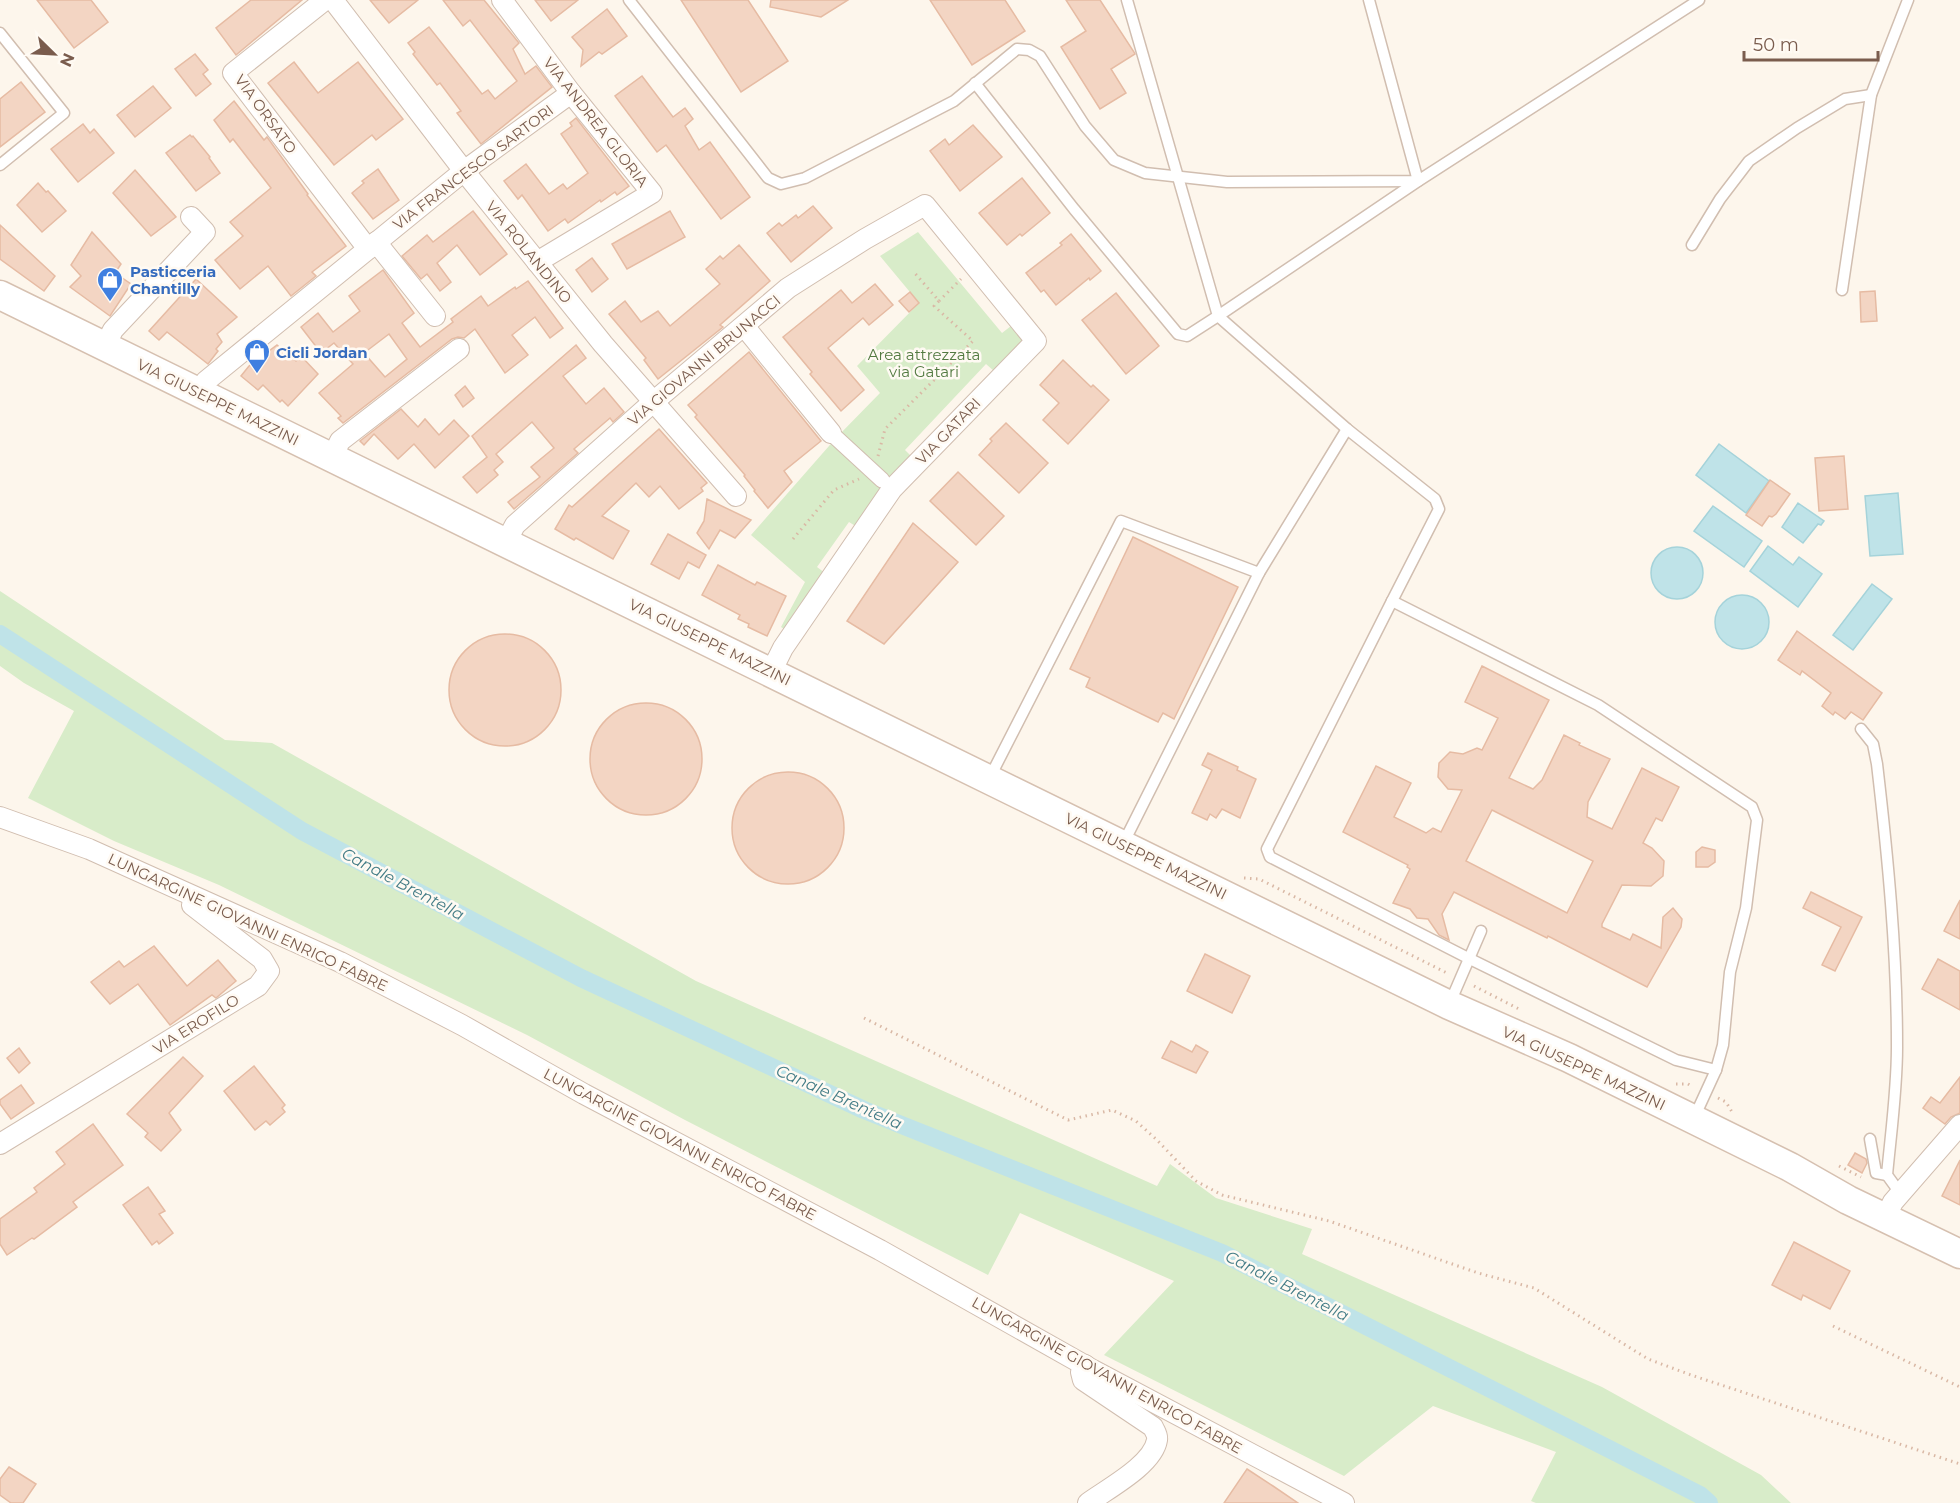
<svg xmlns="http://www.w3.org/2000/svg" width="1960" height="1503" font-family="Montserrat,sans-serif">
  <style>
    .green { fill: #d8ecc9 }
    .water { fill: #bfe3e8; stroke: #a5d3da; stroke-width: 1.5 }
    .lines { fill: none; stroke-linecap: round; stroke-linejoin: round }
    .canal { stroke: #bfe3e8; stroke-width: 18 }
    .building { fill: #f3d5c3; stroke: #e6bba3; stroke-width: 1.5; fill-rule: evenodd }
    .service-casing { stroke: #d1beb0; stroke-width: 13 }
    .pedestrian-casing { stroke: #d1beb0; stroke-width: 17 }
    .minor-casing { stroke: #d1beb0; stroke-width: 22 }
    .secondary-casing { stroke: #d6c0b0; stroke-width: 31 }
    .path { stroke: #d9b8a5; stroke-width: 3; stroke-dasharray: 1.5 4.5; stroke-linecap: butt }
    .service { stroke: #fff; stroke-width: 10 }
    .pedestrian { stroke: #fff; stroke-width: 15 }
    .minor { stroke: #fff; stroke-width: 20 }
    .secondary { stroke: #fff; stroke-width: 28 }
    .labels { text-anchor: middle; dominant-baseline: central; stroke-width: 5; stroke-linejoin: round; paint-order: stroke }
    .street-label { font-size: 15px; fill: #7a5c4d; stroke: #fffaf3 }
    .shop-label { font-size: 15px; font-weight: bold; fill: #366cbe; stroke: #fffaf3; text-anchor: start }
    .park-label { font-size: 15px; fill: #537a41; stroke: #fffaf3 }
    .water-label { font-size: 16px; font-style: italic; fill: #437c86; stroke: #fffaf3 }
  </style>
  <rect width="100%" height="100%" fill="#fdf6ec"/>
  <g class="green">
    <polygon points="918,232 1002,333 1011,326 1024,342 995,372 986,364 905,450 913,458 857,527 849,522 817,567 825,573 787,631 781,627 805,582 751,535 836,438 880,393 857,366 919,303 880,256"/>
    <polygon points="0,591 225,740 272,743 696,981 1157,1186 1170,1164 1216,1198 1312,1229 1302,1254 1602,1387 1761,1475 1791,1503 1536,1503 1531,1501 1556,1452 1433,1406 1344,1476 1104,1355 1174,1281 1020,1213 988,1275 685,1120 527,1035 219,885 114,841 28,798 74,711 24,683 0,666"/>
  </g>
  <g class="water">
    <polygon points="1719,444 1769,481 1746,513 1696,475"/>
    <polygon points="1898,493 1903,554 1870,556 1865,496"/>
    <polygon points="1798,503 1824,521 1821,525 1818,524 1803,543 1782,527"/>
    <polygon points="1713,506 1762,541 1744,567 1694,531"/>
    <polygon points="1768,546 1793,565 1799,557 1822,574 1798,607 1750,571"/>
    <circle cx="1677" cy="573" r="26"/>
    <polygon points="1872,584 1892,599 1853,650 1833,635"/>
    <circle cx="1742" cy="622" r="27"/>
  </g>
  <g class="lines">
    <polyline class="canal" points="0,634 302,831 581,978 864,1110 1222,1253 1700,1495 1709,1503"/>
  </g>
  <g class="building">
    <polygon points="37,0 91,0 108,22 74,48"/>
    <polygon points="251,0 302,0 236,55 216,28"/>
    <polygon points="370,0 418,0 389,23"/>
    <polygon points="443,0 484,0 519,43 513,49 525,74 536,66 552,87 481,144 457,113 461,111 440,83 437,85 413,54 415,52 408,43 429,27 482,94 488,90 495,99 517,81 470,20 463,26"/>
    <polygon points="535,0 578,0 551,21"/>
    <polygon points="681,0 748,0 788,61 741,92"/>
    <polygon points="771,0 848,0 821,17 770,7"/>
    <polygon points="930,0 1005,0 1025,31 972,65"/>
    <polygon points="1066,0 1100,0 1134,52 1135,54 1111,69 1126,93 1100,109 1061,47 1086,31"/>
    <polygon points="607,9 627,36 602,54 599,52 581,66 583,50 572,37"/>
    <polygon points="195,54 208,70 203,74 211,84 196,96 175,69"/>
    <polygon points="294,62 318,93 358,62 403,119 376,140 372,135 334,165 268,83"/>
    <polygon points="642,76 673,117 685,108 693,119 685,126 699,150 710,142 750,197 721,219 666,145 657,152 615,96"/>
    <polygon points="21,82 45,112 0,147 0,99"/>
    <polygon points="153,86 171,108 135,137 117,115"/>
    <polygon points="234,101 264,140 267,137 308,194 307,195 346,246 312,272 316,276 291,296 268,266 240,289 215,260 243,236 230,222 271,188 233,139 230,142 214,120"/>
    <polygon points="576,118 629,186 617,195 615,192 601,202 600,200 568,223 565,219 548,231 522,195 518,199 504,181 526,164 549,194 563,184 567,189 588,173 561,134 572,126 570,123"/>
    <polygon points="83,124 90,133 94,129 114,153 78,182 51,149"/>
    <polygon points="973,125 1002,157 960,191 930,151 945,139 949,145"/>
    <polygon points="190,135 192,137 193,136 210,157 209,158 220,173 196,191 166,153"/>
    <polygon points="378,169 399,200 373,219 352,193 364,183 362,181"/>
    <polygon points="135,170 176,217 151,236 113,193"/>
    <polygon points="1022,178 1050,213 1022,236 1020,234 1007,245 979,213"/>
    <polygon points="38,183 46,192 48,191 66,211 42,232 17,205"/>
    <polygon points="813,206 832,228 791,262 767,233 779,223 782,226 796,215 798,218"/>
    <polygon points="473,211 507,254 480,275 457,245 437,263 451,282 440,291 427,274 421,279 402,256 427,235 433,242"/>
    <polygon points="670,211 685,237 627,269 612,244"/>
    <polygon points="0,225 55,276 44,291 0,259"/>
    <polygon points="92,232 121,264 115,273 131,284 110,316 70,287 81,276 71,265"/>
    <polygon points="1071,234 1101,271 1090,280 1089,278 1056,305 1044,290 1041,292 1026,273 1062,245 1060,243"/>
    <polygon points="739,245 770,281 720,325 723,327 658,379 644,360 646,358 609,314 625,301 641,322 658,311 670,326 720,284 706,269 720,256 723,259"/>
    <polygon points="592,258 608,279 592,292 576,270"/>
    <path d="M383,270L414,313L402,323L420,347L453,322L451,319L481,296L488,306L515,287L516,289L528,281L563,328L550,338L535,317L512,335L528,355L505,373L475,329L464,338L458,337L452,339L343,423L338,418L341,416L319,393L353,364L334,343L321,353L301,327L318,313L333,332L360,311L349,296ZM389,334L407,359L385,377L364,353Z"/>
    <polygon points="196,279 237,317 217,334 222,342 216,349 218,351 208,364 167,332 159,340 149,331"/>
    <polygon points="875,284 893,305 869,325 863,318 828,348 864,390 841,411 810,374 812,372 783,337 841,290 852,303"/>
    <polygon points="1875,291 1877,321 1861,322 1860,292"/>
    <polygon points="910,292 919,303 909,312 899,301"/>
    <polygon points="1116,293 1159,346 1126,374 1082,320"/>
    <polygon points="277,345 296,361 301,356 318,374 288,406 282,400 280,402 263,385 258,390 241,376 249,366"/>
    <polygon points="576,345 586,358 563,376 586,404 604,388 624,412 613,422 610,418 574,449 578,453 514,509 508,502 540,477 531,467 554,448 532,422 496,454 503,462 494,470 498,475 477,493 463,477 487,457 472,436"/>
    <polygon points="749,352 821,441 784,471 792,482 768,508 754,491 755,490 744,476 745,475 695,417 697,415 688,405"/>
    <polygon points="1063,360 1091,387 1093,385 1109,400 1068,444 1043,420 1059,403 1040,385"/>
    <polygon points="465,386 474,398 463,407 455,395"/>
    <polygon points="401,409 418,427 425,419 439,435 454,420 469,436 435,468 414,444 398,459 374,434 364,445 360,441"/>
    <polygon points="1006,423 1048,463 1019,493 979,455 992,441 990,439"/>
    <polygon points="659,429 707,483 701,488 703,491 679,509 660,486 649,497 636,483 602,516 629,531 613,559 576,538 574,540 555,529 569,505 572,507"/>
    <polygon points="1844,456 1848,509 1819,511 1815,458"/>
    <polygon points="958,472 1004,516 976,545 930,501"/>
    <polygon points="1770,480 1790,494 1776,514 1772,517 1769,516 1762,526 1746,515"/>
    <polygon points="707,499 751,520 735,538 720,530 709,549 697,533 704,521"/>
    <polygon points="913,523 958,562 884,644 847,621"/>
    <polygon points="668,534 706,555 699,568 688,562 679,579 651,564"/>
    <polygon points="1133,537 1238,587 1174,719 1163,713 1158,722 1086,687 1090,678 1070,669"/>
    <polygon points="718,565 755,585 757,582 786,596 767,636 748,627 749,624 738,619 740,615 702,595"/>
    <polygon points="1797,631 1882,693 1863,720 1851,712 1845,719 1835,712 1833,715 1822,706 1831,693 1802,671 1800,675 1778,660"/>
    <circle cx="505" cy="690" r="56"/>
    <path d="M1482,666L1549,700L1509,778L1533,789L1542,780L1564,735L1580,743L1579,745L1610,759L1588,802L1587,817L1612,829L1642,768L1679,787L1662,821L1656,818L1643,843L1652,848L1664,861L1663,876L1651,886L1622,885L1602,924V927L1630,940L1633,934L1661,948L1663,917L1673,908L1682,919L1681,927L1647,987L1548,936L1547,938L1454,892L1442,914L1449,940L1439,935L1428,919L1417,918L1410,909L1393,903L1410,869L1407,867L1408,865L1343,832L1376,766L1411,783L1394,817L1426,833L1433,828L1441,832L1462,790L1448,789L1438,777L1439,763L1450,752L1463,754L1477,748L1482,750L1498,718L1465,702ZM1492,810L1593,861L1567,913L1466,861Z"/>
    <circle cx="646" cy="759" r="56"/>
    <polygon points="1208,753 1238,767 1237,770 1256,779 1240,818 1222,809 1216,818 1210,814 1207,820 1192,813 1212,770 1202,765"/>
    <circle cx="788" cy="828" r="56"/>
    <polygon points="1702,847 1715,850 1715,862 1708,867 1696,867 1696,852"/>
    <polygon points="1811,892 1862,917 1835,971 1822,965 1841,927 1803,908"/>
    <polygon points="1960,900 1960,939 1944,931"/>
    <polygon points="154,946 187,986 218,960 236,981 216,998 212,995 170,1025 138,984 110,1004 91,982 119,961 124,967"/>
    <polygon points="1205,954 1250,976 1232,1013 1187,991"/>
    <polygon points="1938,959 1960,971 1960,1010 1922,989"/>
    <polygon points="1171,1041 1192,1052 1196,1045 1208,1052 1196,1073 1162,1058"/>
    <polygon points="19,1048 30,1063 19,1073 7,1058"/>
    <polygon points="183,1057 203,1076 169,1113 181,1130 161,1151 145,1137 148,1133 127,1114"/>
    <polygon points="254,1066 285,1105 282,1108 285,1112 270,1125 266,1121 255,1130 224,1091"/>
    <polygon points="1960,1077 1960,1113 1951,1117 1945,1124 1923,1108 1931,1097 1940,1103"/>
    <polygon points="21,1085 34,1103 11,1119 0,1104 0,1100"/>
    <polygon points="93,1124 123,1165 73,1202 77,1207 34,1239 32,1238 7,1255 0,1244 0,1219 37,1192 34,1188 65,1164 56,1152"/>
    <polygon points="1855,1153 1866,1159 1867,1163 1862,1173 1848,1165"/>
    <polygon points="1960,1160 1960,1205 1942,1196"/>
    <polygon points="148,1187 165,1211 159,1214 173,1233 159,1244 157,1241 152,1245 123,1205"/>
    <polygon points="1794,1242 1850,1271 1830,1309 1803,1295 1801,1300 1772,1285"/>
    <polygon points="9,1467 36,1484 23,1503 11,1503 0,1495 0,1479"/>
    <polygon points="1247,1469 1273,1486 1298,1503 1224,1503"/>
  </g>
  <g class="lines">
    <defs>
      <g id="service">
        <polyline points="629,0 768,178 781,184 805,178 954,101 1017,49 1029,50 1040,56 1085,126 1114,160 1145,173 1227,182 1418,181 1369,0"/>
        <polyline points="0,33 64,113 0,165"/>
        <polyline points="975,83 1074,209 1178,334 1187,336 1218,316 1127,0"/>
        <polyline points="1692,245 1720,199 1749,161 1797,128 1845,99 1871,95"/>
        <polyline points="1842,290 1871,95 1908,0"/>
        <polyline points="1392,601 1267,849 1270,857 1470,959 1676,1060 1716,1070"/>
        <path d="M1861,729L1873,744L1877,764C1888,858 1897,952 1897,1047C1897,1090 1891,1132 1887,1175L1900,1193"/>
        <polyline points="989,779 1121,521 1259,573"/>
        <polyline points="1123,844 1259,573 1347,429"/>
        <polyline points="1449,1005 1481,931"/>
        <polyline points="1694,1118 1716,1070 1723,1045 1730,972 1746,908 1757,820 1752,807 1598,705 1392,601 1439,509 1435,499 1347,429 1218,316 1418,181 1699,0"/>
        <polyline points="1870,1139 1876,1173 1887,1175"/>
      </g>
      <polyline id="pedestrian" points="831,433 882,480"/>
      <g id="minor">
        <polyline points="325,0 233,73 368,249"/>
        <polyline points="333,0 464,171 603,344 736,496"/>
        <polyline points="502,0 571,93 652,193 537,262"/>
        <polyline points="376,242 435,316"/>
        <polyline points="744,326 831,433"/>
        <polyline points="105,346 113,330 205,232 191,217"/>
        <polyline points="200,394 206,381 464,171 571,93"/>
        <polyline points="332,458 340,441 459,349"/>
        <polyline points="506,542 515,525 652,403 788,288 865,239 925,205 1036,341 892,489 783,648 771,672"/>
        <polyline points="0,817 89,849 340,962 462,1025 584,1094 880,1250 1093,1370 1344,1503"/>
        <polyline points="0,1144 258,986 269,971 262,959 192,905"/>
        <polyline points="1885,1218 1893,1202 1960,1125"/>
        <path d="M1085,1365L1081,1372L1083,1380L1153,1427C1155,1432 1158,1435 1157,1440C1153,1465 1107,1489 1088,1503"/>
      </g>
      <polyline id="secondary" points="0,295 1449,1005 1569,1058 1790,1167 1848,1200 1960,1254"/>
    </defs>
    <use href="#service" class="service-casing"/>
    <use href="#pedestrian" class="pedestrian-casing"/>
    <use href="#minor" class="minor-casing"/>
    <use href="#secondary" class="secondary-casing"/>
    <g class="path">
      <polyline points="939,301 961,279"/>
      <polyline points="878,456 885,429 973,341 934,306 939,301 913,271"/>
      <polyline points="793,539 834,490 859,479"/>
      <polyline points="1244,878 1259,879 1449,974"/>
      <polyline points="1474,986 1519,1009"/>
      <polyline points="864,1018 1068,1120 1112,1110 1136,1121 1157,1140 1196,1181 1222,1195 1329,1221 1478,1273 1534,1288 1648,1359 1691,1375 1960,1464"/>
      <polyline points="1676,1084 1688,1084 1693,1087"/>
      <polyline points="1718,1098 1726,1102 1732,1112"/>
      <polyline points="1839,1166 1861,1177"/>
      <polyline points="1833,1326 1960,1387"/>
    </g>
    <use href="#service" class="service"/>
    <use href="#pedestrian" class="pedestrian"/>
    <use href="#minor" class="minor"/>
    <use href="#secondary" class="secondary"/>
  </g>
  <defs>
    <symbol id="shop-pin" viewBox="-11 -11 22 30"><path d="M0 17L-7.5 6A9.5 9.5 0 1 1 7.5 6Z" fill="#3f7fe0" stroke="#fffaf3"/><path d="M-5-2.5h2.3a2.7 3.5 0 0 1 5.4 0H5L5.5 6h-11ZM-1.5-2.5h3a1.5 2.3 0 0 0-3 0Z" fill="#fff"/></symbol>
  </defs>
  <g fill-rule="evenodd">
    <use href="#shop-pin" x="95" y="265" width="30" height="40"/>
    <use href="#shop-pin" x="242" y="337" width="30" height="40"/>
  </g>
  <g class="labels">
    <g class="street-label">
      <text transform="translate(266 114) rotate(54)">VIA ORSATO</text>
      <text transform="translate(596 122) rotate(52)">VIA ANDREA GLORIA</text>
      <text transform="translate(473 167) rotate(-37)">VIA FRANCESCO SARTORI</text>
      <text transform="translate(529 252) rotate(51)">VIA ROLANDINO</text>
      <text transform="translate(704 360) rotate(-40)">VIA GIOVANNI BRUNACCI</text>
      <text transform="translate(218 402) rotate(26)">VIA GIUSEPPE MAZZINI</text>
      <text transform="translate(948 431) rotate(-46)">VIA GATARI</text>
      <text transform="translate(710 642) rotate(26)">VIA GIUSEPPE MAZZINI</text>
      <text transform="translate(1146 856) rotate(26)">VIA GIUSEPPE MAZZINI</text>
      <text transform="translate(248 922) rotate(25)">LUNGARGINE GIOVANNI ENRICO FABRE</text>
      <text transform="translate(196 1024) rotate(-32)">VIA EROFILO</text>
      <text transform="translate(1584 1068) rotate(25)">VIA GIUSEPPE MAZZINI</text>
      <text transform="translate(680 1144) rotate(28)">LUNGARGINE GIOVANNI ENRICO FABRE</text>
      <text transform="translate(1107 1375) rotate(29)">LUNGARGINE GIOVANNI ENRICO FABRE</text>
    </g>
    <g class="shop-label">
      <text x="130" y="271">Pasticceria<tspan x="130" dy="17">Chantilly</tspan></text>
      <text x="276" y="352">Cicli Jordan</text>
    </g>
    <g class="park-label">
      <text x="924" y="354">Area attrezzata<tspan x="924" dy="17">via Gatari</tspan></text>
    </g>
    <g class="water-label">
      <text transform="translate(403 884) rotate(28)">Canale Brentella</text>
      <text transform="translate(839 1097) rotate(24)">Canale Brentella</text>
      <text transform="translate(1287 1286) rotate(27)">Canale Brentella</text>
    </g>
  </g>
  <g transform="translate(54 54) rotate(114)" stroke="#fffaf3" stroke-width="4.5" paint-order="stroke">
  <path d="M0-4.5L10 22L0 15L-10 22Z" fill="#7a5c4d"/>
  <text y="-9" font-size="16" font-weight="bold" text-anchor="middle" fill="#7a5c4d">N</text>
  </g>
  <path d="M1744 51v9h134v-9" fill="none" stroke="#7a5c4d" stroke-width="3"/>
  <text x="1753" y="51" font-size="18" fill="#7a5c4d" stroke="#fffaf3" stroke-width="4.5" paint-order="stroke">50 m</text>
</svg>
